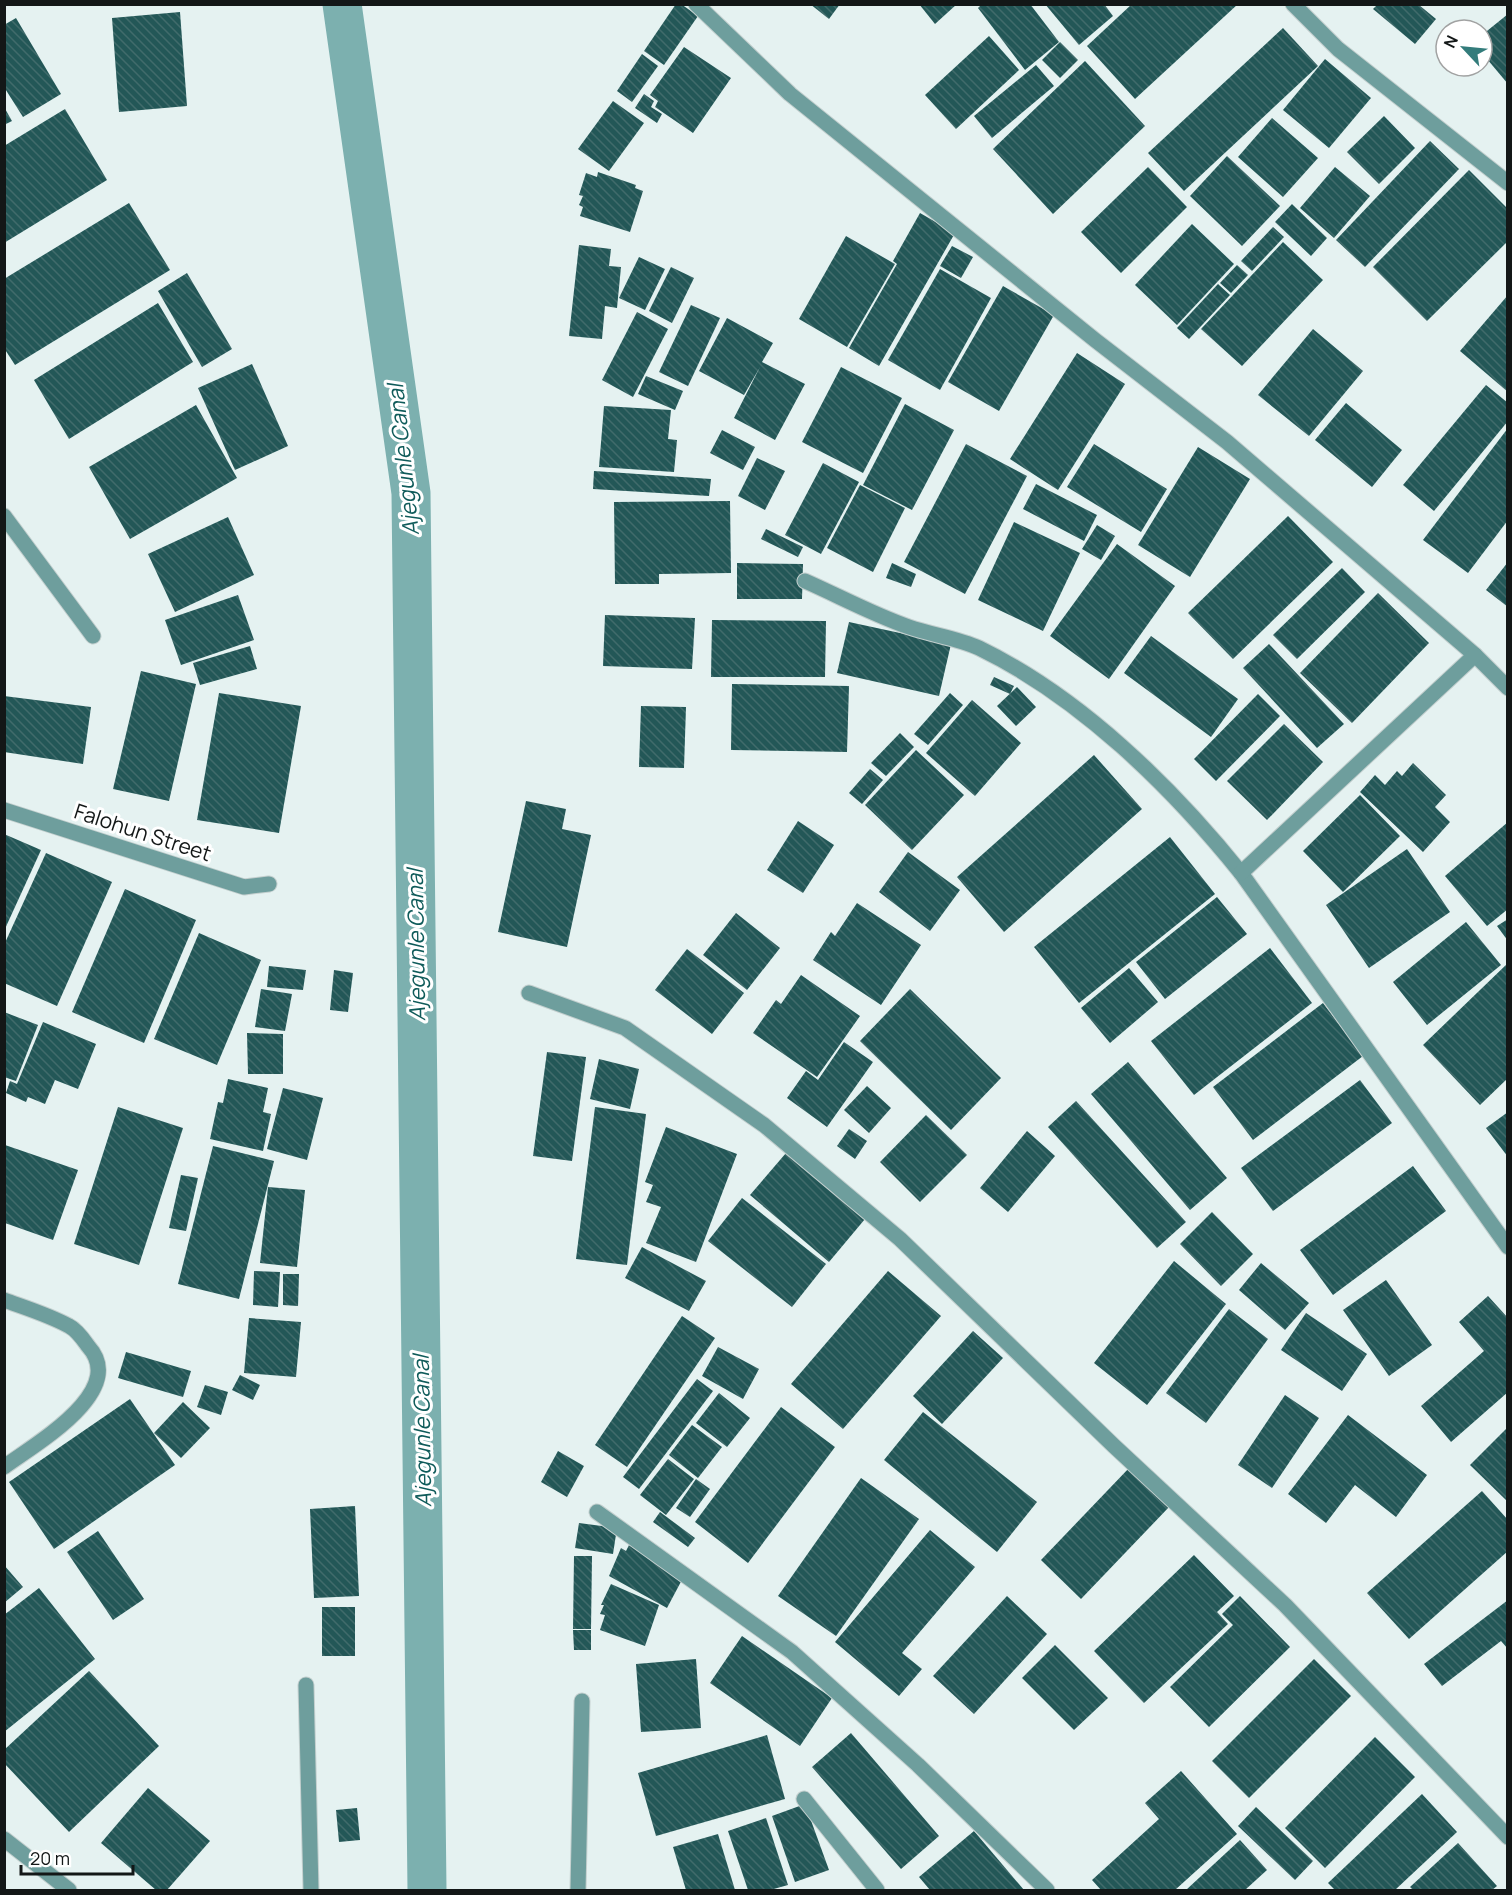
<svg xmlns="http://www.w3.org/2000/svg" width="1512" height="1895" font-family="Manrope,sans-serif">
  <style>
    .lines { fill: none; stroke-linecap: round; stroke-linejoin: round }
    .canal { stroke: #7cb0af; stroke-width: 39 }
    .building { fill: url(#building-back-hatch) }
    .street-casing { stroke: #c3cfce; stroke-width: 17 }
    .street { stroke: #6e9e9d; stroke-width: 15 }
    .labels { text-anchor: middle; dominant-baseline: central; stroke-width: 6; stroke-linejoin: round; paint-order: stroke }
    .street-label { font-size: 21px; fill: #131717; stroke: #fff }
    .water-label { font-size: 22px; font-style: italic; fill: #0f5b5a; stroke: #fff }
  </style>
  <defs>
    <pattern id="building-back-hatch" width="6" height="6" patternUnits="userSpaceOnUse" patternTransform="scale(1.5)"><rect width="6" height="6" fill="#235757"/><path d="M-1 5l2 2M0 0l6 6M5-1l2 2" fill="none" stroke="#416b6b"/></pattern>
  </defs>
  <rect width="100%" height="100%" fill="#e5f2f1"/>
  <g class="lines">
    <polyline class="canal" points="342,4 411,493 427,1890"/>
  </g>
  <g class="building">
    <polygon points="676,4 681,4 698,16 664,65 644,51"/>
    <polygon points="810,4 840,4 829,19"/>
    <polygon points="919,4 957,4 935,24"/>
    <polygon points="982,4 1030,4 1059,42 1025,70 978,8"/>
    <polygon points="1045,4 1104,4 1113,16 1079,45"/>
    <polygon points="1132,4 1238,4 1135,99 1087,46"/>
    <polygon points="1377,5 1419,5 1436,19 1415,44 1373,9"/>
    <polygon points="180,12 187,106 119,112 112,18"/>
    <polygon points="1508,14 1508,84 1482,53 1482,35"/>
    <polygon points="16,18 61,94 23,117 4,87 4,25"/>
    <polygon points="1283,28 1318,66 1184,191 1148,153"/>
    <polygon points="989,36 1019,70 956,129 925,95"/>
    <polygon points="1060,42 1078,60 1060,78 1042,60"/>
    <polygon points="684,47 731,78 693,133 655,107 658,101 650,95"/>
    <polygon points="642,54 658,66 632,102 617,91"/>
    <polygon points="1325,59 1371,98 1329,148 1283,110"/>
    <polygon points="1085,61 1145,126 1053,214 993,149"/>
    <polygon points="1036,65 1054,86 992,138 974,116"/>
    <polygon points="644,94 654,101 651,107 662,114 657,123 635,108"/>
    <polygon points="613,101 644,123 609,171 578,149"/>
    <polygon points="4,107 12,121 4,125"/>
    <polygon points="65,109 107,180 4,243 4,146"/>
    <polygon points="1384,116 1415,148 1379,184 1347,152"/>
    <polygon points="1272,118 1318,158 1283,197 1238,157"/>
    <polygon points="1430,141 1459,169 1365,267 1336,240"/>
    <polygon points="1227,156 1280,206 1242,246 1190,196"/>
    <polygon points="1148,167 1187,207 1121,273 1081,232"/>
    <polygon points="1335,167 1370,196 1334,238 1300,208"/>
    <polygon points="1469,170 1508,209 1508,241 1427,321 1373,267"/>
    <polygon points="598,172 636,185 635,188 643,191 630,232 580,216 583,207 579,205 583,196 579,195 586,173 597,177"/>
    <polygon points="129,203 170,270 15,365 4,348 4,279"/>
    <polygon points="1292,204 1327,238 1311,256 1275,222"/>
    <polygon points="920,213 955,233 879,366 849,348 897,264 893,261"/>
    <polygon points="1192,224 1234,264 1177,325 1135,285"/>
    <polygon points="1273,227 1284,237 1252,271 1241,261"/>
    <polygon points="846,236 895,264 847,347 799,319"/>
    <polygon points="1283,242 1323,280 1242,366 1201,329"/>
    <polygon points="579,245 611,249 609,266 621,267 617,308 605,306 602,339 569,336"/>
    <polygon points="952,246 973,257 961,278 940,266"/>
    <polygon points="639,257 665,269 645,310 619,298"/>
    <polygon points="1237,265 1248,275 1231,293 1220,283"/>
    <polygon points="671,267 694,278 672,323 649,311"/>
    <polygon points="940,269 991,298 940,390 888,360"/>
    <polygon points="187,273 232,349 202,367 158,291"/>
    <polygon points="1218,284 1230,295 1189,339 1177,328"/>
    <polygon points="1003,286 1054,315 999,411 948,382"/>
    <polygon points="1508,295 1508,392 1460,351"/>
    <polygon points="158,303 193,362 69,439 34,380"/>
    <polygon points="691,305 720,318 688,386 659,372"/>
    <polygon points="637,312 668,329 633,397 602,380"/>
    <polygon points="727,318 773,343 762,362 805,384 775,440 734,418 760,367 744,395 699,371"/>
    <polygon points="1313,329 1363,371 1309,436 1258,395"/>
    <polygon points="1077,353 1125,384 1058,490 1010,459"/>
    <polygon points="252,364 288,446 235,470 198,388"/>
    <polygon points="841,367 902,398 863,473 802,442"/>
    <polygon points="646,376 683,391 675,410 638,394"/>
    <polygon points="1486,385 1508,403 1508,421 1434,511 1403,485"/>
    <polygon points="1346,403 1402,450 1372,487 1315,440"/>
    <polygon points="905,404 954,430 912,510 863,485"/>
    <polygon points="196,405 237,478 130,539 89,467"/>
    <polygon points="604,406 671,410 668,439 677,440 674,472 599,467"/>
    <polygon points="1508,428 1508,520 1468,573 1423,540"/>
    <polygon points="722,430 755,447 743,470 710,453"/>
    <polygon points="966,444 1027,476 965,594 904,562"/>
    <polygon points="1094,444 1167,489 1141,532 1067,487"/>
    <polygon points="1198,447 1250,479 1190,577 1138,545"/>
    <polygon points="757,458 785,471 765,510 738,496"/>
    <polygon points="823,463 859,482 821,554 785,535"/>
    <polygon points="594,471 711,479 709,496 593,489"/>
    <polygon points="1036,484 1097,515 1084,541 1023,509"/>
    <polygon points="860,485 905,508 873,572 827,548"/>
    <polygon points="730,501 731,573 659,574 659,584 615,584 614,502"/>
    <polygon points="1288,516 1333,562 1233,659 1188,613"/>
    <polygon points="228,517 254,575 175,612 148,554"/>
    <polygon points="1014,522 1080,553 1043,631 978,600"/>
    <polygon points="1097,525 1115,536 1101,560 1082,549"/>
    <polygon points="766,529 803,547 798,557 761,539"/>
    <polygon points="1117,544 1175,586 1109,679 1050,636"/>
    <polygon points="1508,562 1508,607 1486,590"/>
    <polygon points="737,563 803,564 802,599 737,599"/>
    <polygon points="892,563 916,574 911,587 886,578"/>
    <polygon points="1342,568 1365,592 1297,659 1273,635"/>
    <polygon points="1378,593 1429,643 1352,723 1300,673"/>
    <polygon points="238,595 254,640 181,665 165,620"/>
    <polygon points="605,615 695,618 692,669 603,666"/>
    <polygon points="712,620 826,621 825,677 711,677"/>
    <polygon points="849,622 951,644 939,696 837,673"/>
    <polygon points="1151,636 1238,699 1211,737 1124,673"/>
    <polygon points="1269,644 1344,724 1317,748 1243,668"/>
    <polygon points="250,646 257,669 200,685 193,663"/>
    <polygon points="141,671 196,684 169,801 113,789"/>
    <polygon points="994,677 1014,686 1010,694 990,685"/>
    <polygon points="732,684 849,686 847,752 731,750"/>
    <polygon points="1017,687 1036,707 1016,726 997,706"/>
    <polygon points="219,693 301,706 279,833 197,820"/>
    <polygon points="950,693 963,705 928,745 914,734"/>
    <polygon points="1258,694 1280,716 1216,781 1194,759"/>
    <polygon points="4,696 91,707 83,764 4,752"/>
    <polygon points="972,700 1021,743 975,796 926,753"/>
    <polygon points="641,706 686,707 684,768 639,767"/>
    <polygon points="1284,724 1323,762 1267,820 1227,781"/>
    <polygon points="900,733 914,747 886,776 871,763"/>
    <polygon points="916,750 964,795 912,850 865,805"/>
    <polygon points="1094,755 1142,809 1004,932 957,877"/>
    <polygon points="1413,763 1446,795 1435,807 1450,822 1423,852 1360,792 1375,775 1385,785 1397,771 1402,776"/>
    <polygon points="870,769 883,780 862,804 849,793"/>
    <polygon points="1360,795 1400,836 1343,892 1303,851"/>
    <polygon points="526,801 566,809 562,829 591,835 567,947 498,932"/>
    <polygon points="798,821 834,845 803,893 767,870"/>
    <polygon points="1508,822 1508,909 1487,926 1445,876"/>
    <polygon points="4,834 41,850 4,931"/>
    <polygon points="1170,837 1215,894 1079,1003 1034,947"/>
    <polygon points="1407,849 1450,912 1369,968 1326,905"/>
    <polygon points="908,852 960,890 930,931 879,892"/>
    <polygon points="46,853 112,882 57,1006 4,983 4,945"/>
    <polygon points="125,889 196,920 144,1043 72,1012"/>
    <polygon points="1217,897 1247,934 1165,999 1136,962"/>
    <polygon points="857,903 921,945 881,1005 813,960 831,932 835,936"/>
    <polygon points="736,913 780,948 747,990 703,955"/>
    <polygon points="1508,919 1508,941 1497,926"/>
    <polygon points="1466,922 1501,965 1427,1025 1393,982"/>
    <polygon points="199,933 261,960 217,1065 154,1039"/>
    <polygon points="1270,948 1312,1003 1194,1095 1151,1041"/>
    <polygon points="687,949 744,993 712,1034 655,990"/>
    <polygon points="1508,963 1508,1078 1480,1105 1423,1045"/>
    <polygon points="269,966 306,970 303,990 267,987"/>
    <polygon points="1129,968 1158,1002 1110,1043 1081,1008"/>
    <polygon points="334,970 353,973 348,1012 330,1010"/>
    <polygon points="801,975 860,1016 817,1077 753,1033 776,1000 781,1004"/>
    <polygon points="261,989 292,994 285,1031 255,1027"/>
    <polygon points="910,989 1001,1078 951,1130 860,1041"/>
    <polygon points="1323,1003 1363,1056 1253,1140 1213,1087"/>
    <polygon points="4,1012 38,1025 16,1081 4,1077"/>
    <polygon points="43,1022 96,1044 78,1089 55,1080 45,1104 28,1097 26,1102 6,1093 10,1081 17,1084"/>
    <polygon points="247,1033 283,1034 283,1074 248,1074"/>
    <polygon points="844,1042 873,1062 827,1127 787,1098 806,1071 818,1080"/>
    <polygon points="547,1052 586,1057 572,1161 533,1156"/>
    <polygon points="599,1059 639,1069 630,1109 590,1099"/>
    <polygon points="1128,1062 1227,1178 1190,1210 1091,1094"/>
    <polygon points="228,1079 268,1088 263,1112 271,1114 263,1151 210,1139 218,1102 223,1103"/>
    <polygon points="1360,1080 1392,1123 1273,1211 1241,1168"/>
    <polygon points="867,1086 891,1108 869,1133 844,1110"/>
    <polygon points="283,1088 323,1098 307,1160 267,1149"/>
    <polygon points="1076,1101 1186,1222 1157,1248 1048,1127"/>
    <polygon points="118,1107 183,1128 139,1265 74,1244"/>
    <polygon points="595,1107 646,1114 627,1265 576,1259"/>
    <polygon points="1508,1112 1508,1157 1486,1128"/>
    <polygon points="926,1115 967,1155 920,1202 880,1162"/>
    <polygon points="666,1127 737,1154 696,1262 646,1243 661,1207 646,1202 653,1185 645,1182"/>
    <polygon points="849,1129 867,1141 855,1159 837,1146"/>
    <polygon points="1027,1131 1055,1156 1008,1212 980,1188"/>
    <polygon points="5,1145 78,1170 53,1240 5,1223"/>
    <polygon points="213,1146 274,1161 239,1299 178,1284"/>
    <polygon points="786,1153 865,1219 829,1262 750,1195"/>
    <polygon points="1413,1166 1446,1211 1333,1295 1300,1250"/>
    <polygon points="181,1175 198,1178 186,1231 169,1228"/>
    <polygon points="268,1187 305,1190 297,1267 260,1263"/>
    <polygon points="742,1198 826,1264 792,1307 708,1241"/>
    <polygon points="1212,1212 1253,1254 1221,1286 1180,1244"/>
    <polygon points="642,1247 706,1281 689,1311 625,1278"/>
    <polygon points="1174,1261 1226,1304 1147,1405 1094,1363"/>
    <polygon points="1261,1263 1309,1303 1285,1330 1239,1290"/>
    <polygon points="254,1271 280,1272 278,1307 253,1305"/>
    <polygon points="888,1271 941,1316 843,1429 791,1384"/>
    <polygon points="283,1274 299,1274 298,1306 283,1305"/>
    <polygon points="1386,1280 1432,1345 1389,1376 1343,1310"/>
    <polygon points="1488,1296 1508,1318 1508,1392 1451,1442 1421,1406 1484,1351 1459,1322"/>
    <polygon points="1229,1309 1268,1339 1206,1423 1166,1393"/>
    <polygon points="1306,1313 1367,1354 1342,1391 1281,1350"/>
    <polygon points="682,1316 715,1338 627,1467 595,1445"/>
    <polygon points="249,1318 301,1322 296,1377 244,1373"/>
    <polygon points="973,1331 1003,1358 942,1424 913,1396"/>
    <polygon points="718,1347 759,1369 743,1399 702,1376"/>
    <polygon points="126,1352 191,1371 183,1397 118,1378"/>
    <polygon points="240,1375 260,1385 253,1400 232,1390"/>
    <polygon points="697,1379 713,1391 639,1489 623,1477"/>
    <polygon points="205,1385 228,1392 221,1415 197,1407"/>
    <polygon points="719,1393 750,1418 727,1447 696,1423"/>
    <polygon points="1285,1395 1319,1418 1272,1488 1238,1465"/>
    <polygon points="130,1399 175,1465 54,1549 9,1482"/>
    <polygon points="183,1402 210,1428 181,1458 154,1433"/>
    <polygon points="781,1407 835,1447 748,1563 695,1522"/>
    <polygon points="923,1412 1037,1502 997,1552 884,1460"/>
    <polygon points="1348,1415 1427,1475 1396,1517 1355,1485 1326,1523 1288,1494"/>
    <polygon points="692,1425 722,1447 698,1478 669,1455"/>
    <polygon points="1508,1427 1508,1502 1470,1465"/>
    <polygon points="558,1451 584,1466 567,1497 541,1482"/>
    <polygon points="668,1459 694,1479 666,1515 640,1495"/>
    <polygon points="1130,1467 1170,1506 1081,1599 1041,1560"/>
    <polygon points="861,1478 919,1519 836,1636 778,1596"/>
    <polygon points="696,1479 710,1489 690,1517 676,1508"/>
    <polygon points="1482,1491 1508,1520 1508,1551 1409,1639 1367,1593"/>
    <polygon points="355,1506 359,1596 314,1598 310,1509"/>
    <polygon points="660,1512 695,1538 688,1547 653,1522"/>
    <polygon points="579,1523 617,1528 613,1554 575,1548"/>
    <polygon points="930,1530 975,1567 902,1653 922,1669 899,1696 835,1642"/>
    <polygon points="98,1531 144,1599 113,1620 67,1552"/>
    <polygon points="629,1545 684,1576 667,1608 609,1576 621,1548 626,1551"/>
    <polygon points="1194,1555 1234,1596 1217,1612 1228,1624 1144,1703 1094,1651"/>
    <polygon points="574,1556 592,1556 591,1629 573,1629"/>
    <polygon points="4,1565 23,1587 4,1603"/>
    <polygon points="611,1584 659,1605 645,1646 600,1630 605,1615 600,1614 604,1605 601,1605"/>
    <polygon points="39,1588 95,1659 4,1732 4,1615"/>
    <polygon points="1007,1596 1047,1634 974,1714 933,1676"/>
    <polygon points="1240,1596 1290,1647 1209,1727 1170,1687 1233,1625 1222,1614"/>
    <polygon points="1508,1600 1508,1649 1501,1641 1442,1686 1424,1664"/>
    <rect x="322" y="1607" width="33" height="49"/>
    <polygon points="573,1630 591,1630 591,1650 574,1650"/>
    <polygon points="742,1636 832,1698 800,1746 710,1683"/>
    <polygon points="1055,1645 1108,1698 1074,1730 1022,1678"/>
    <polygon points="696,1659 701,1728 641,1732 636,1664"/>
    <polygon points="1314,1659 1351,1696 1249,1798 1212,1761"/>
    <polygon points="89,1671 159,1746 69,1832 4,1763 4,1750"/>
    <polygon points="851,1733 939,1836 901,1869 812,1767"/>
    <polygon points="767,1735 785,1799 656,1836 638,1773"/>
    <polygon points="1375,1737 1415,1777 1325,1868 1285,1828"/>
    <polygon points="1181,1771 1237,1834 1175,1890 1101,1890 1092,1880 1159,1819 1145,1803"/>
    <polygon points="148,1788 210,1841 167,1890 156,1890 101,1843"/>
    <polygon points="1422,1794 1457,1832 1395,1890 1335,1890 1328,1883"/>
    <polygon points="805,1804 829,1870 795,1882 772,1816"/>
    <polygon points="1256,1807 1313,1861 1295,1880 1238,1826"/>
    <polygon points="357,1808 360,1840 339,1842 336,1810"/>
    <polygon points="766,1818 788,1885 770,1890 748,1890 728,1831"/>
    <polygon points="974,1831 1024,1890 930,1890 919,1877"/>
    <polygon points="718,1834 735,1890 686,1890 673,1847"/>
    <polygon points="1240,1840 1267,1870 1245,1890 1186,1890"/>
    <polygon points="1458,1843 1497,1886 1492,1890 1413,1890 1410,1887"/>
  </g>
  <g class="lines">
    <defs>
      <g id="street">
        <polyline points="696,4 790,94 1095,340 1227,442 1475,655 1508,688"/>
        <polyline points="1293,4 1338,49 1508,183"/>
        <polyline points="4,516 93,636"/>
        <path d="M805,581C839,596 874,615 909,627C932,635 958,638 979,648C1080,697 1171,786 1241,873L1508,1247"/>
        <polyline points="4,810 244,887 269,884"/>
        <polyline points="1241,873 1475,655"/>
        <polyline points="529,993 625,1028 764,1125 900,1239 1114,1446 1285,1605 1508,1837"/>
        <path d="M4,1300C26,1308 49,1315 69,1326C77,1330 83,1339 88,1346C129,1391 35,1444 4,1467"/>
        <polyline points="597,1512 792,1652 918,1765 1047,1890"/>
        <polyline points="306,1685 311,1890"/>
        <polyline points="804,1799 877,1890"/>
        <polyline points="4,1839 69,1890"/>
        <polyline points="578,1890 582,1701"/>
      </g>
    </defs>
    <use href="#street" class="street-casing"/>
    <use href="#street" class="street"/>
  </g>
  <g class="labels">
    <g class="street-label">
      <text transform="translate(143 832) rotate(18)">Falohun Street</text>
    </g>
    <g class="water-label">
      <text transform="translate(403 460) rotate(-96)">Ajegunle Canal</text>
      <text transform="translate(416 945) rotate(-91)">Ajegunle Canal</text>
      <text transform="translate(422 1431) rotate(-91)">Ajegunle Canal</text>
    </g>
  </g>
  <rect width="1512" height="1895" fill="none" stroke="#131717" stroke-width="12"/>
  <g transform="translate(1464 48) rotate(296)"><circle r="28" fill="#ffffff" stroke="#a1a2a2" stroke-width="1.5"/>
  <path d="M0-4.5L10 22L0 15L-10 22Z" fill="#337c7b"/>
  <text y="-9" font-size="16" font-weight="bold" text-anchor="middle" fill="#131717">N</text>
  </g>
  <path d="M21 1865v9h112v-9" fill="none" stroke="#131717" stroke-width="3"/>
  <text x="30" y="1865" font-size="18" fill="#131717" stroke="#ffffff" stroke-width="4.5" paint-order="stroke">20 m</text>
</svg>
